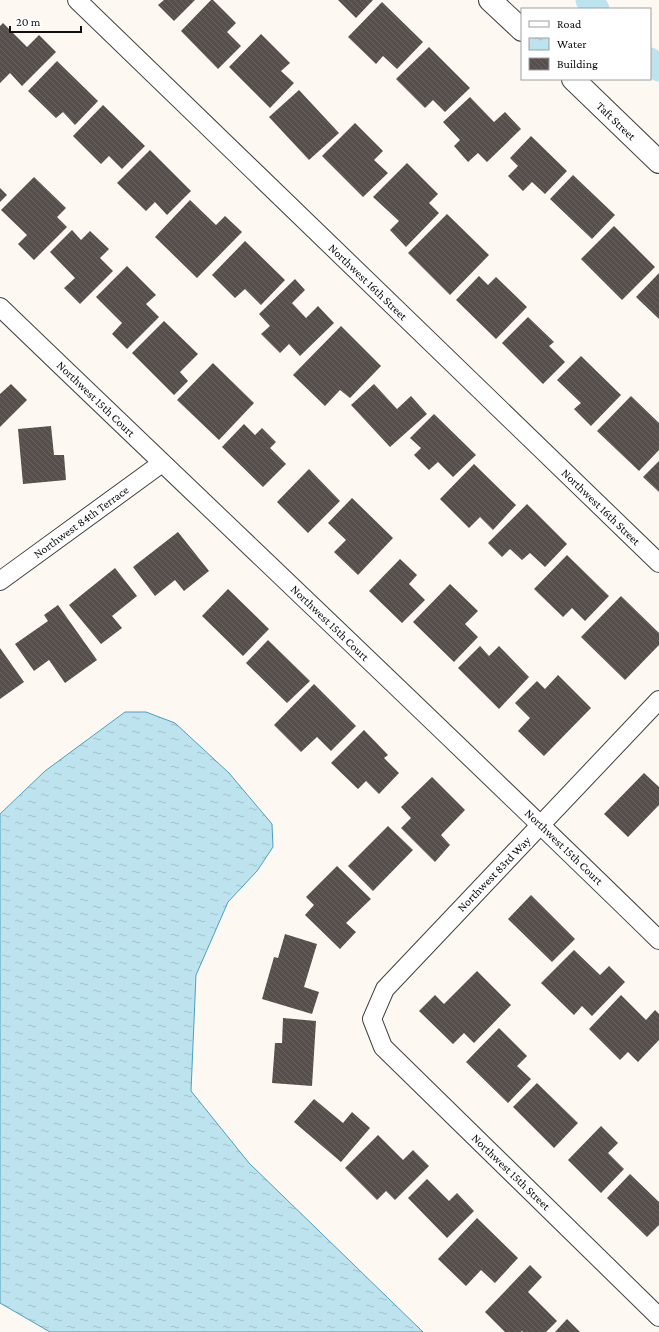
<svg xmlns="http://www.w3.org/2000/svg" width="659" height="1332" font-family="'Crimson Pro',serif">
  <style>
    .water { fill: url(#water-ripples); stroke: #4da0bc }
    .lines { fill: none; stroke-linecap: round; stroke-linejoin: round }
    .canal { stroke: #bde3ee; stroke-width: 25 }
    .building { fill: url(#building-back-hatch) }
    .minor-casing { stroke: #424242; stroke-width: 20 }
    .tertiary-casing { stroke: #424242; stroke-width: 24 }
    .minor { stroke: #fff; stroke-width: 18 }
    .tertiary { stroke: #fff; stroke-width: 22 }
    .labels { text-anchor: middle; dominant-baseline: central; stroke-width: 4; stroke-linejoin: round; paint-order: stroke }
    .street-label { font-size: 12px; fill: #0f0f0f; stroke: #fff }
  </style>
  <defs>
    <pattern id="water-ripples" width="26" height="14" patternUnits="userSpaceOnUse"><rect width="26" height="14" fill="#bde3ee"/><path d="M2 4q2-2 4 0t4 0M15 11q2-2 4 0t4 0" fill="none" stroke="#a1c2cb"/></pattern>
    <pattern id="building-back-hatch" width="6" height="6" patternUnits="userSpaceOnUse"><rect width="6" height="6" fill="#564f4c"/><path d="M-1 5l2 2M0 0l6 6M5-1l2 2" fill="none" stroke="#696461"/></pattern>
  </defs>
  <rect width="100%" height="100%" fill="#fdf9f2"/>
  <polygon class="water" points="125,712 146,712 175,723 229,773 272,824 273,847 257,871 228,902 196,975 191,1091 249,1163 423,1332 50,1332 0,1303 0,814 45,771"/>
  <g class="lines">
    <g class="canal">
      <polyline points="588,0 597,9"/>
      <polyline points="650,60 659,69"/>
    </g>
  </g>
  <g class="building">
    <polygon points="164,0 195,0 174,21 158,5"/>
    <polygon points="211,0 213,0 236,23 227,32 241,46 218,69 181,31"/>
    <polygon points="338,0 373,0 356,18"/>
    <polygon points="382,2 423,42 397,69 383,56 376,64 348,37"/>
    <polygon points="3,23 27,47 39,35 56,52 22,86 10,73 0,83 0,26"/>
    <polygon points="261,34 290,63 281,71 294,83 270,108 229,67"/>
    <polygon points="429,47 470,88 445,112 433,100 425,108 396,79"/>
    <polygon points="57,61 98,101 75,125 63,112 56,118 28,91"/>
    <polygon points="299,90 339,133 309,160 269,117"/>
    <polygon points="470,97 494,122 505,112 521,129 487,162 478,153 468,162 454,146 460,140 443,122"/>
    <polygon points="103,105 145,146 122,169 109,156 101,164 73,136"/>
    <polygon points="355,123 383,151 374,160 388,173 363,197 322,156"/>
    <polygon points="531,136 567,171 545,194 532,182 523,191 508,176 518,166 510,158"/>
    <polygon points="150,150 191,191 167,215 155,202 146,211 117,183"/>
    <polygon points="407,163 438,194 429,203 439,213 406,247 390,230 399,221 373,197"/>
    <polygon points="573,175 615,215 592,239 550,199"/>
    <polygon points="34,177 66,208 57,217 67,227 34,260 18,244 27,235 1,210"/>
    <polygon points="0,188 7,195 0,202"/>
    <polygon points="190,200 216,225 225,216 242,232 197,278 155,237"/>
    <polygon points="447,214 489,255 450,295 408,253"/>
    <polygon points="614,226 655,267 622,300 581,259"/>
    <polygon points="72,230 81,240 90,231 109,249 100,258 113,271 80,304 64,288 75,278 50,252"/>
    <polygon points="245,241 285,280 261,305 245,289 235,298 212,275"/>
    <polygon points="127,266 156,295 146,304 159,317 127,349 112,334 122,323 96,297"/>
    <polygon points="659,273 659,319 636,297"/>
    <polygon points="479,276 488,285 496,277 527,307 496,339 456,300"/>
    <polygon points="295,279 305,290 292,303 306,318 318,306 334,323 300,356 289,344 280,353 261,334 270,326 259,314"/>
    <polygon points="528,317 554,342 549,346 565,362 543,384 502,343"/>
    <polygon points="164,321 198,354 180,372 188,381 174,395 132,353"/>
    <polygon points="341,326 381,366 350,398 340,390 325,406 293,375"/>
    <polygon points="581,356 621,395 591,426 574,409 581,403 557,380"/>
    <polygon points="213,363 254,403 219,440 177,400"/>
    <polygon points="11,384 27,400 0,427 0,394"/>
    <polygon points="374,384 397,409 411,396 427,414 390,447 351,405"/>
    <polygon points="631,396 659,423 659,450 639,471 597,431"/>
    <polygon points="434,414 476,455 453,477 438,462 429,470 414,455 421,448 410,438"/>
    <polygon points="244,424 255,435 262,428 276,442 270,448 286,464 263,487 222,447"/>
    <polygon points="51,426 54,455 64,455 66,480 23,484 18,429"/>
    <polygon points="659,461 659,492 643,477"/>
    <polygon points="474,464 516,505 493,530 480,517 469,528 440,499"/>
    <polygon points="309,469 340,501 308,533 277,502"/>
    <polygon points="352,498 393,538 358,575 334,552 346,540 328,523"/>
    <polygon points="527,504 567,544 545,567 530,553 522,560 510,549 502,557 488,543"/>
    <polygon points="178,532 209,571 184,591 175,580 155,596 133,567"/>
    <polygon points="567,555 609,596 585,621 572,608 563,617 534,589"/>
    <polygon points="400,559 417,575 409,584 425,600 402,623 369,591"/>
    <polygon points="115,568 137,596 112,616 122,628 101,644 69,605"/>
    <polygon points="450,584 478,611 465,624 478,637 454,662 413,622"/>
    <polygon points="228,589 269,629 243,656 202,616"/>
    <polygon points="621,596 659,633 659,645 625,680 581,637"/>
    <polygon points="58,605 97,660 65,683 49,660 34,671 15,644 48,621 44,615"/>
    <polygon points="268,640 310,681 287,703 246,663"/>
    <polygon points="480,646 489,656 499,646 529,677 499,709 458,668"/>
    <polygon points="0,648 24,682 0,699"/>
    <polygon points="558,675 591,708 544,756 518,731 530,718 515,703 537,681 545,689"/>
    <polygon points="314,684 356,726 331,751 317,737 301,752 274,725"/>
    <polygon points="364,730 388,755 384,758 399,773 379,794 366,781 358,789 331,763"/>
    <polygon points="644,773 659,787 659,805 628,837 604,814"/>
    <polygon points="432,777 465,810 441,835 450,845 435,862 401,828 411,818 401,807"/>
    <polygon points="388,826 413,850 373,891 348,866"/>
    <polygon points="337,866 371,899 346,923 356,932 340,949 305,915 314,905 306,897"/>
    <polygon points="531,895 575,939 552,962 508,919"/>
    <polygon points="285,934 317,944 304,987 319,992 312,1014 262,999 274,957 278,958"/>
    <polygon points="574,950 600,975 609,966 625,982 592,1016 582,1006 574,1015 541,983"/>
    <polygon points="477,971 511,1005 474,1043 464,1033 453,1044 419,1011 435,995 444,1004"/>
    <polygon points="621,995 646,1020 655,1010 659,1014 659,1040 638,1062 628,1052 620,1060 589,1029"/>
    <polygon points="283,1018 316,1021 312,1086 272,1083 275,1043 282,1043"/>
    <polygon points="499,1028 527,1056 517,1066 531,1079 508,1103 466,1062"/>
    <polygon points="537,1083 578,1123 554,1148 513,1107"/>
    <polygon points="314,1099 343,1123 352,1112 370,1128 341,1162 294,1122"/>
    <polygon points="601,1126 618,1143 608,1153 624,1169 601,1193 568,1160"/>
    <polygon points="378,1135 403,1160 413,1150 429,1166 395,1200 386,1191 377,1200 345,1168"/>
    <polygon points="630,1174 659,1202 659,1225 647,1237 607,1198"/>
    <polygon points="427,1179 449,1201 457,1193 474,1211 447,1238 408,1198"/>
    <polygon points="477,1218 518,1258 495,1283 481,1270 466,1286 438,1259"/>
    <polygon points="530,1265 542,1277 528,1292 557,1321 546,1332 523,1332 522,1331 521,1332 505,1332 485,1312"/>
    <polygon points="567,1319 580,1332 555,1332"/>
  </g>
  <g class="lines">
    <defs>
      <g id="minor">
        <polyline points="77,0 659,563"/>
        <path d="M0,307C219,518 441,727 659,940"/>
        <polyline points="0,581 162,463"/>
        <polyline points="659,700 385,989 372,1019 383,1047 659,1317"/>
      </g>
      <g id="tertiary">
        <polyline points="490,0 522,30"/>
        <polyline points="573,79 659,162"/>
      </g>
    </defs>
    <use href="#minor" class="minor-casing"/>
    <use href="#tertiary" class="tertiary-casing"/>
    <use href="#minor" class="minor"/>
    <use href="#tertiary" class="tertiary"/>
  </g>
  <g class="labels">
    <g class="street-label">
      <text transform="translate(616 121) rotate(44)">Taft Street</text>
      <text transform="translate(368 282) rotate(44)">Northwest 16th Street</text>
      <text transform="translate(96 399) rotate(44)">Northwest 15th Court</text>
      <text transform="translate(601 507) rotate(44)">Northwest 16th Street</text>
      <text transform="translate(81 522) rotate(-36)">Northwest 84th Terrace</text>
      <text transform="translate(330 623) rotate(44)">Northwest 15th Court</text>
      <text transform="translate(564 847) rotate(44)">Northwest 15th Court</text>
      <text transform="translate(494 874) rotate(-46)">Northwest 83rd Way</text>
      <text transform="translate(511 1172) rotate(44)">Northwest 15th Street</text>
    </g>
  </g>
  <rect x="521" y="8" width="130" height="72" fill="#ffffff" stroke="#9f9f9f"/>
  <rect x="529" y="21" width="20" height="6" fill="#ffffff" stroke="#9f9f9f"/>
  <text x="557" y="28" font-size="12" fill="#0f0f0f">Road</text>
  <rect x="529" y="38" width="20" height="12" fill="url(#water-ripples)" stroke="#9f9f9f"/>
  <text x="557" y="48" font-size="12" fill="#0f0f0f">Water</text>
  <rect x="529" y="58" width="20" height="12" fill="url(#building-back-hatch)" stroke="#9f9f9f"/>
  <text x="557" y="68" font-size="12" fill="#0f0f0f">Building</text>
  <path d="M10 26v6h71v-6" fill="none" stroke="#0f0f0f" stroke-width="2"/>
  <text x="16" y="26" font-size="12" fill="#0f0f0f" stroke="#ffffff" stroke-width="3" paint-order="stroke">20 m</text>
</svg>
